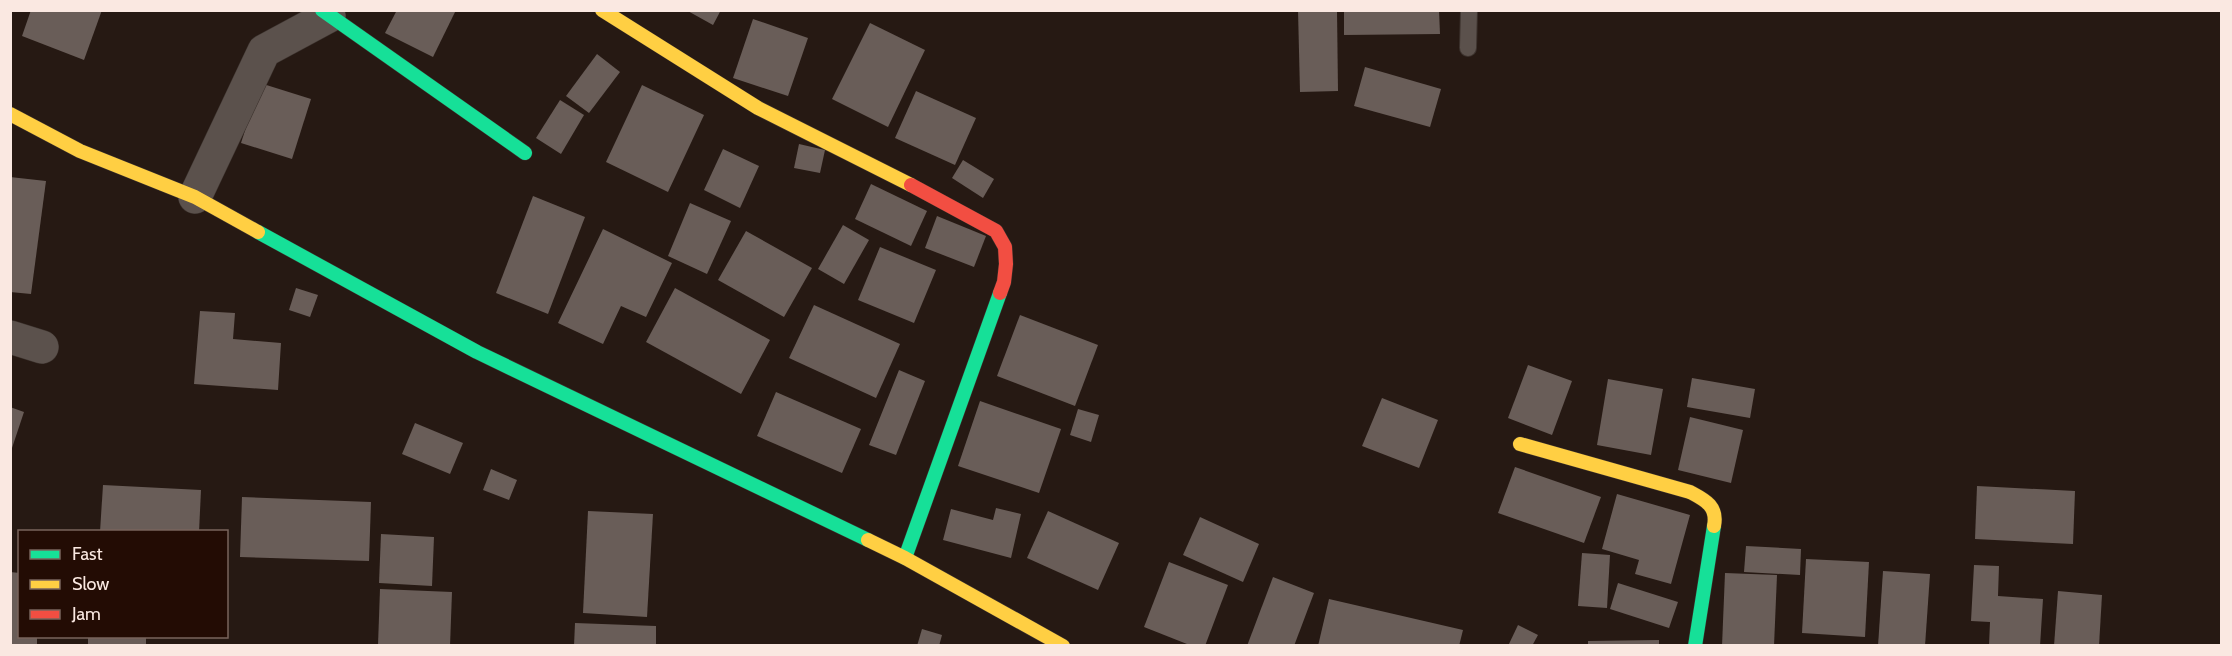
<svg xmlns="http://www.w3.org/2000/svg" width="2232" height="656" font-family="Cabin,sans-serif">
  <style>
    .building { fill: #695d58 }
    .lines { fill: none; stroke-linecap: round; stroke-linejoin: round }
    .lane-casing { stroke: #3d332e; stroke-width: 18 }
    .street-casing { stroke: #3d332e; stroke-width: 34 }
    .fast-casing { stroke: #3d332e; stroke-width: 15 }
    .slow-casing { stroke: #3d332e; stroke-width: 15 }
    .jam-casing { stroke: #3d332e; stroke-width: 15 }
    .lane { stroke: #5b514c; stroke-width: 16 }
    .street { stroke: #5b514c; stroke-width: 33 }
    .fast { stroke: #16e098; stroke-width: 14 }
    .slow { stroke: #ffcf43; stroke-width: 14 }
    .jam { stroke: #f24e42; stroke-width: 14 }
  </style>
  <rect width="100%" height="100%" fill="#261913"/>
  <g class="building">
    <polygon points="31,10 102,10 84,60 22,36"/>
    <polygon points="397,10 456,10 433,57 385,33"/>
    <polygon points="686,10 721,10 713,25"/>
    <polygon points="1298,10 1337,10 1338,91 1300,92"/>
    <polygon points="1344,10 1439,10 1440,34 1344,35"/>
    <polygon points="753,19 808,38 788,96 733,78"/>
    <polygon points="870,23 925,50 888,127 832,99"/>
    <polygon points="597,54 620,72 589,113 566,96"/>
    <polygon points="1365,67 1441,89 1430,127 1354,106"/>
    <polygon points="260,83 311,99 292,159 241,143"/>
    <polygon points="642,85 704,115 668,192 606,162"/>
    <polygon points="916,91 976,118 955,165 895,138"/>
    <polygon points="560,100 584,115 561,154 536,138"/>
    <polygon points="799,144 825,150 820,173 794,168"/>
    <polygon points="723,149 759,166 740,208 704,190"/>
    <polygon points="963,160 994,179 983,198 952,178"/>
    <polygon points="10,177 46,181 31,294 10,292"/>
    <polygon points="871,184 927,211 911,246 855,219"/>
    <polygon points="533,196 585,217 548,314 496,293"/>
    <polygon points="690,203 731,221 707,274 668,256"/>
    <polygon points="937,216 986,236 974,267 925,248"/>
    <polygon points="843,225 869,240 844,284 818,269"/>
    <polygon points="603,229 672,263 646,317 621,306 603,344 558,323"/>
    <polygon points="746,231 812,268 784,317 718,280"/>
    <polygon points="880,247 936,270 914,323 858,300"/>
    <polygon points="296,288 318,295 310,317 289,310"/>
    <polygon points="675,288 770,340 741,394 646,342"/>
    <polygon points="814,305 900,344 876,398 789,358"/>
    <polygon points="200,311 235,313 233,339 281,343 278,390 194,384"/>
    <polygon points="1020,315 1098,345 1075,406 997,376"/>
    <polygon points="1528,365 1572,381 1552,435 1508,418"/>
    <polygon points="899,370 925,381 896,455 869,445"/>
    <polygon points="1692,378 1755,389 1750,418 1687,407"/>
    <polygon points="1608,379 1663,389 1651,455 1597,445"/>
    <polygon points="776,392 861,429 842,473 757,436"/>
    <polygon points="1382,398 1438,420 1419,468 1362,446"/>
    <polygon points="980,401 1061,429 1039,493 958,466"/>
    <polygon points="10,407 24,412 11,451 10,451"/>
    <polygon points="1078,409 1099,415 1091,442 1070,435"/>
    <polygon points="1690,417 1743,430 1731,483 1678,470"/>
    <polygon points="415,423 463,443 450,474 402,454"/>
    <polygon points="1515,467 1601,497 1584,543 1498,513"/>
    <polygon points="491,469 517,480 509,500 483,490"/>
    <polygon points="103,485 201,490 199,532 100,532"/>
    <polygon points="1977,486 2075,491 2073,544 1975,539"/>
    <polygon points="1617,494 1690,515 1671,584 1635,574 1639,560 1602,549"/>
    <polygon points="242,497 371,502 369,561 240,557"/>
    <polygon points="996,508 1021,514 1011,558 943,540 951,509 993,520"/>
    <polygon points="588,511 653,514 647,617 583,613"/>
    <polygon points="1048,511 1119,543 1098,590 1027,558"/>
    <polygon points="1200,517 1259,544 1243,582 1183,555"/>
    <polygon points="381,534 434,537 432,586 379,583"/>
    <polygon points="1746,546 1801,549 1800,575 1744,572"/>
    <polygon points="1582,553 1610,555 1607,608 1578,606"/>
    <polygon points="1806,559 1869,562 1865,637 1802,633"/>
    <polygon points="1169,562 1228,585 1205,646 1192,646 1144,627"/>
    <polygon points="1974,565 1999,566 1998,596 2043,599 2040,646 1989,646 1990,622 1971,621"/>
    <polygon points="1883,571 1930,574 1925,646 1878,646"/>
    <polygon points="10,572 20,573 20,636 37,636 37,646 10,646"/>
    <polygon points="1725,573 1777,575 1774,646 1722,646"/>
    <polygon points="1273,577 1314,593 1294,646 1247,646"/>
    <polygon points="1618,583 1678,602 1669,628 1610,609"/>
    <polygon points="380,589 452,592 450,646 378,645"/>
    <polygon points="2058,591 2102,595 2099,646 2054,646"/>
    <polygon points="1329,599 1463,630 1459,646 1318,646"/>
    <polygon points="575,623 656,626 656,646 574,646"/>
    <polygon points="1518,625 1538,635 1532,646 1508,646"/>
    <polygon points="922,629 942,635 939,646 917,646"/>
    <rect x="88" y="636" width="58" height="10"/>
    <polygon points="1659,640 1659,646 1588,646 1588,641"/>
  </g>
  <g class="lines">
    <defs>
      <polyline id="lane" points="1468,48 1469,10"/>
      <g id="street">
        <polyline points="195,197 264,51 329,16"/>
        <polyline points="10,337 42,347"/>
      </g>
      <g id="fast">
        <polyline points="322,10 525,153"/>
        <polyline points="258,232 477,352 868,540"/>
        <polyline points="905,558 1000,293"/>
        <polyline points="1695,646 1714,526"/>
      </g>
      <g id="slow">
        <polyline points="602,10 758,108 911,185"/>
        <polyline points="10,114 80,151 195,197 258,232"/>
        <path d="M1520,444L1690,492C1705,500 1718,506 1714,526"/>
        <polyline points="868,540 905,558 1063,646"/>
      </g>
      <polyline id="jam" points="911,185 996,231 1005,247 1006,264 1004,282 1000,293"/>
    </defs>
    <use href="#lane" class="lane-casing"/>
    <use href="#street" class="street-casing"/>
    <use href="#fast" class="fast-casing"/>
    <use href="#slow" class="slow-casing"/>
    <use href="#jam" class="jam-casing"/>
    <use href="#lane" class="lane"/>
    <use href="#street" class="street"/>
    <use href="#fast" class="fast"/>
    <use href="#slow" class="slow"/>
    <use href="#jam" class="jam"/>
  </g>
  <rect width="2232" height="656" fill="none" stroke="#fae8e1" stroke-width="24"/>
  <rect x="18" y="530" width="210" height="108" fill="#230c04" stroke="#79645c" stroke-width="1.5"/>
  <rect x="30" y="550" width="30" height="9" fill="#16e098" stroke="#79645c" stroke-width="1.5"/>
  <text x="72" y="560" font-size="18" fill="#fae8e1">Fast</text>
  <rect x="30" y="580" width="30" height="9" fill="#ffcf43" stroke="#79645c" stroke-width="1.5"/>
  <text x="72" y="590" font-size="18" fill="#fae8e1">Slow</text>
  <rect x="30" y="610" width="30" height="9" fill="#f24e42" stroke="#79645c" stroke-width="1.5"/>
  <text x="72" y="620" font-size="18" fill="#fae8e1">Jam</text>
</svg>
